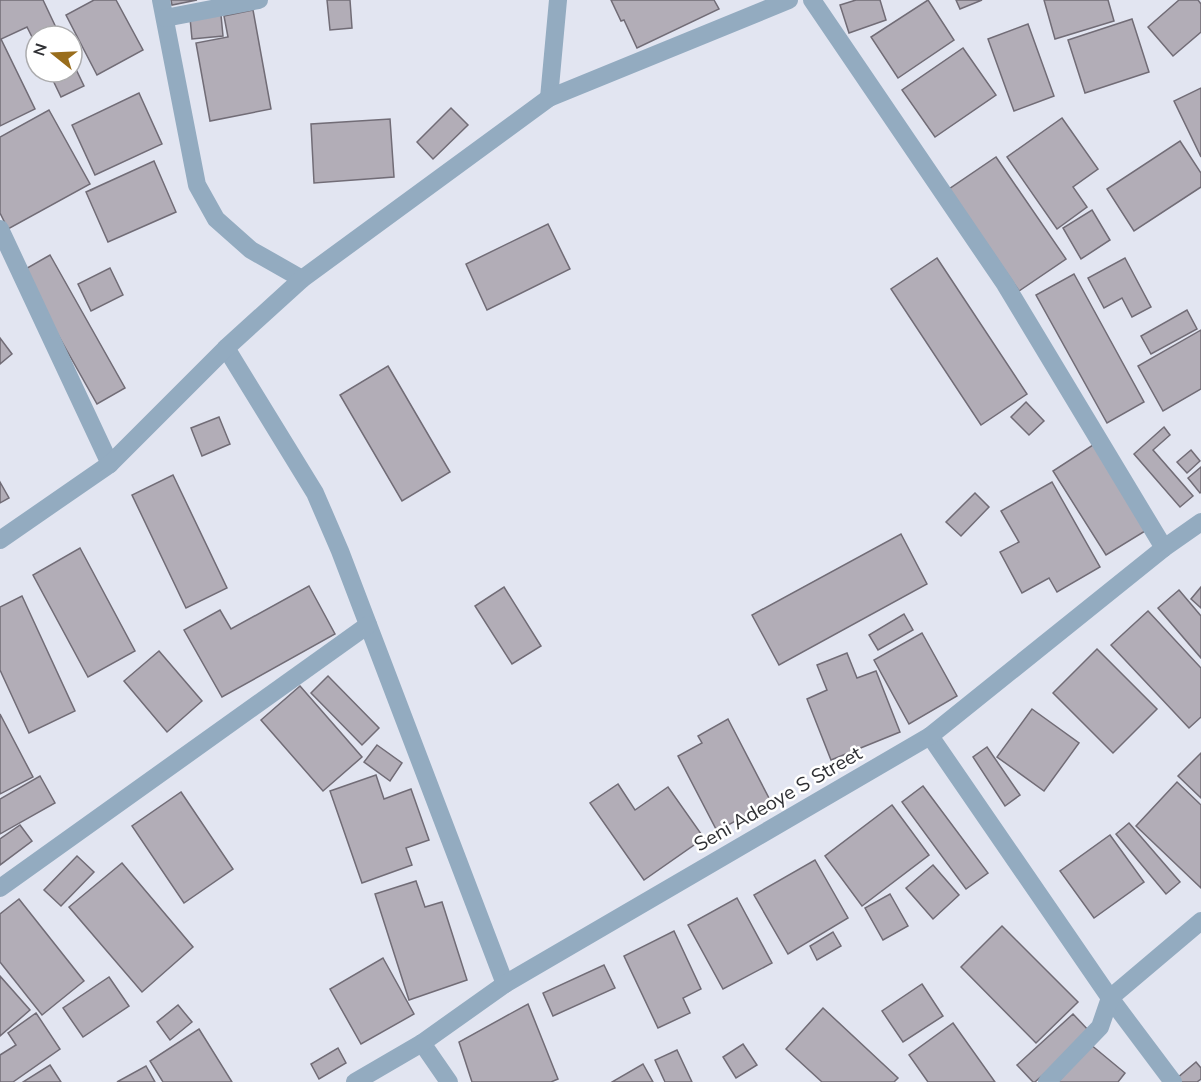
<svg xmlns="http://www.w3.org/2000/svg" width="1201" height="1082" font-family="'Nunito Sans',sans-serif">
  <style>
    .building { fill: #b2adb7; stroke: #716c76; stroke-width: 1.5 }
    .lines { fill: none; stroke-linecap: round; stroke-linejoin: round }
    .minor { stroke: #93abc0; stroke-width: 18 }
    .labels { text-anchor: middle; dominant-baseline: central; stroke-width: 5; stroke-linejoin: round; paint-order: stroke }
    .street-label { font-size: 20px; fill: #2f3034; stroke: #fff }
  </style>
  <rect width="100%" height="100%" fill="#e2e5f1"/>
  <g class="building">
    <polygon points="0,0 43,0 60,36 36,36 36,45 27,27 1,39 35,109 0,126"/>
    <polygon points="94,0 116,0 143,50 97,75 66,15"/>
    <polygon points="171,0 197,0 172,5"/>
    <polygon points="327,0 350,0 352,28 330,30"/>
    <polygon points="611,0 714,0 719,9 637,48 624,20 621,21"/>
    <polygon points="856,0 880,0 886,20 849,33 840,5"/>
    <polygon points="928,0 954,40 898,78 871,37"/>
    <polygon points="956,0 982,0 960,9"/>
    <polygon points="1044,0 1108,0 1114,21 1055,39"/>
    <polygon points="1179,0 1198,0 1201,4 1201,32 1173,56 1148,27"/>
    <polygon points="253,10 271,109 210,121 196,43 228,37 224,16"/>
    <polygon points="221,15 223,36 192,39 190,18"/>
    <polygon points="1132,19 1149,72 1085,93 1068,40"/>
    <polygon points="1028,24 1054,96 1014,111 988,39"/>
    <polygon points="963,48 996,95 935,137 902,90"/>
    <polygon points="72,61 84,86 61,97 49,72 72,72"/>
    <polygon points="1201,88 1201,157 1174,101"/>
    <polygon points="139,93 162,144 95,175 72,125"/>
    <polygon points="451,108 468,125 433,159 417,142"/>
    <polygon points="49,110 90,184 8,229 0,213 0,137"/>
    <polygon points="1062,118 1098,169 1073,187 1087,207 1057,229 1007,157"/>
    <polygon points="390,119 394,177 314,183 311,124"/>
    <polygon points="1180,141 1201,173 1201,187 1134,231 1107,189"/>
    <polygon points="996,157 1066,259 1019,291 949,189"/>
    <polygon points="154,161 176,212 108,242 86,192"/>
    <polygon points="1092,210 1110,240 1081,259 1063,228"/>
    <polygon points="548,224 570,269 487,310 466,264"/>
    <polygon points="50,255 125,388 97,404 22,271"/>
    <polygon points="937,258 1027,394 981,425 891,289"/>
    <polygon points="1125,258 1151,307 1132,317 1122,298 1104,308 1088,278"/>
    <polygon points="110,268 123,295 91,311 78,284"/>
    <polygon points="1074,274 1144,402 1107,423 1036,295"/>
    <polygon points="1187,310 1197,329 1151,354 1141,336"/>
    <polygon points="1201,330 1201,389 1163,411 1138,366"/>
    <polygon points="0,338 12,354 0,364"/>
    <polygon points="388,366 450,472 402,501 340,395"/>
    <polygon points="1026,402 1044,421 1029,435 1011,417"/>
    <polygon points="219,417 230,444 202,456 191,428"/>
    <polygon points="1164,427 1170,435 1153,450 1193,496 1180,507 1134,454"/>
    <polygon points="1096,443 1150,528 1106,555 1053,471"/>
    <polygon points="1191,450 1200,461 1187,473 1177,462"/>
    <polygon points="1201,467 1201,492 1200,493 1188,478"/>
    <polygon points="173,475 227,588 186,608 132,495"/>
    <polygon points="0,482 9,498 0,503"/>
    <polygon points="1052,482 1100,567 1057,592 1049,578 1022,593 1000,552 1019,542 1001,511"/>
    <polygon points="975,493 989,507 961,536 946,522"/>
    <polygon points="901,534 927,584 779,665 752,615"/>
    <polygon points="80,548 135,651 88,677 33,575"/>
    <polygon points="309,586 335,634 222,697 184,630 220,610 231,629"/>
    <polygon points="504,587 541,646 512,664 475,606"/>
    <polygon points="1201,587 1201,608 1191,599"/>
    <polygon points="1179,590 1201,616 1201,658 1158,608"/>
    <polygon points="22,596 75,711 29,733 0,670 0,607"/>
    <polygon points="1148,611 1201,668 1201,717 1189,728 1111,645"/>
    <polygon points="904,614 913,630 878,650 869,635"/>
    <polygon points="922,633 957,696 909,724 874,660"/>
    <polygon points="1097,649 1157,709 1113,753 1053,693"/>
    <polygon points="159,651 202,701 167,732 124,681"/>
    <polygon points="847,653 857,678 876,671 900,732 831,760 807,699 827,690 817,665"/>
    <polygon points="328,676 379,728 362,745 311,693"/>
    <polygon points="300,686 362,757 323,791 261,720"/>
    <polygon points="1032,709 1079,743 1044,791 997,757"/>
    <polygon points="0,714 33,777 0,794"/>
    <polygon points="728,719 771,802 717,831 678,756 702,743 698,736"/>
    <polygon points="377,745 402,763 390,781 364,762"/>
    <polygon points="987,747 1020,795 1005,806 973,757"/>
    <polygon points="1201,753 1201,798 1178,776"/>
    <polygon points="376,775 384,799 411,789 429,840 406,848 412,865 362,883 330,791"/>
    <polygon points="40,776 55,803 0,834 0,799"/>
    <polygon points="1177,782 1201,805 1201,888 1136,826"/>
    <polygon points="618,784 635,810 668,787 704,838 644,880 590,803"/>
    <polygon points="923,786 988,873 966,889 902,802"/>
    <polygon points="181,792 233,869 184,903 132,826"/>
    <polygon points="892,805 929,855 862,906 825,856"/>
    <polygon points="1129,823 1180,882 1166,894 1116,834"/>
    <polygon points="20,825 32,841 0,865 0,839"/>
    <polygon points="1110,835 1144,882 1094,918 1060,871"/>
    <polygon points="77,856 94,872 61,906 44,890"/>
    <polygon points="815,860 848,918 788,954 754,895"/>
    <polygon points="122,863 193,947 142,992 69,907"/>
    <polygon points="933,865 959,895 933,919 906,888"/>
    <polygon points="416,881 425,907 442,902 467,980 409,1000 375,894"/>
    <polygon points="890,894 908,926 883,940 865,908"/>
    <polygon points="737,898 772,963 723,989 688,925"/>
    <polygon points="19,899 84,981 42,1015 0,962 0,914"/>
    <polygon points="1002,926 1078,1002 1036,1043 961,967"/>
    <polygon points="674,931 701,989 683,998 690,1013 658,1028 624,956"/>
    <polygon points="833,932 841,946 817,960 810,946"/>
    <polygon points="383,958 414,1014 361,1044 330,989"/>
    <polygon points="604,965 615,988 553,1016 543,993"/>
    <polygon points="0,976 30,1010 0,1036"/>
    <polygon points="109,977 129,1006 83,1037 63,1008"/>
    <polygon points="922,984 943,1016 903,1042 882,1011"/>
    <polygon points="528,1004 558,1079 551,1082 472,1082 459,1042"/>
    <polygon points="178,1005 192,1022 170,1040 157,1022"/>
    <polygon points="823,1008 898,1078 894,1082 822,1082 786,1049"/>
    <polygon points="36,1013 60,1049 13,1082 0,1082 0,1055 16,1045 8,1033"/>
    <polygon points="1073,1014 1090,1032 1035,1082 1033,1082 1017,1065"/>
    <polygon points="953,1023 995,1082 928,1082 909,1055"/>
    <polygon points="199,1029 232,1082 163,1082 150,1061"/>
    <polygon points="743,1044 757,1065 736,1078 723,1057"/>
    <polygon points="1090,1044 1125,1073 1118,1082 1058,1082"/>
    <polygon points="338,1048 346,1063 319,1079 311,1064"/>
    <polygon points="677,1050 692,1082 665,1082 655,1060"/>
    <polygon points="1196,1062 1201,1068 1201,1079 1197,1082 1178,1082 1176,1079"/>
    <polygon points="643,1064 653,1082 612,1082"/>
    <polygon points="50,1065 61,1082 23,1082"/>
    <polygon points="146,1066 155,1082 117,1082"/>
  </g>
  <g class="lines">
    <g class="minor">
      <polyline points="161,0 197,185 216,219 251,250 302,279"/>
      <polyline points="812,0 1005,284 1164,548"/>
      <polyline points="165,18 259,0"/>
      <polyline points="549,98 558,0"/>
      <polyline points="0,229 110,464"/>
      <polyline points="226,348 315,493 340,551 505,984"/>
      <polyline points="0,540 110,464 226,348 302,279 549,98 789,0"/>
      <polyline points="930,736 1110,998 1173,1082"/>
      <polyline points="0,888 368,625"/>
      <polyline points="422,1043 449,1082"/>
      <polyline points="355,1082 422,1043 505,984 930,736 1164,548 1201,522"/>
      <polyline points="1047,1082 1100,1027 1110,998 1201,921"/>
    </g>
  </g>
  <g class="labels">
    <g class="street-label">
      <text transform="translate(778 799) rotate(-30)">Seni Adeoye S Street</text>
    </g>
  </g>
  <g transform="translate(54 54) rotate(288)"><circle r="28" fill="#ffffff" stroke="#acacae" stroke-width="1.5"/>
  <path d="M0-4.5L10 22L0 15L-10 22Z" fill="#996d1c"/>
  <text y="-9" font-size="16" font-weight="bold" text-anchor="middle" fill="#2f3034">N</text>
  </g>
</svg>
